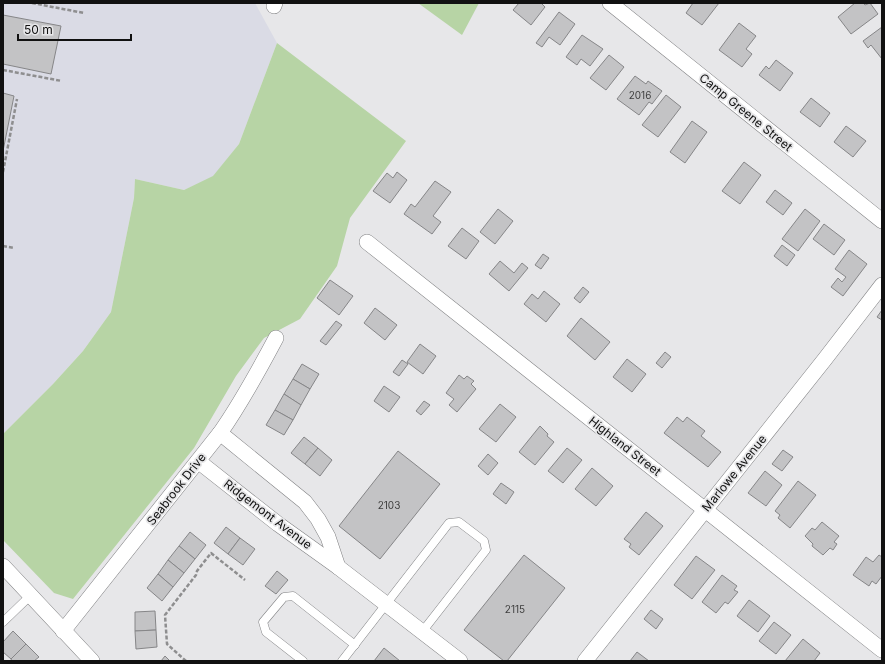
<svg xmlns="http://www.w3.org/2000/svg" width="885" height="664" font-family="Inter,sans-serif">
  <style>
    .built { fill: #dadbe5 }
    .green { fill: #b7d4a5 }
    .building { fill: #c3c3c5; stroke: #868688 }
    .lines { fill: none; stroke-linecap: round; stroke-linejoin: round }
    .lane-casing { stroke: #808183; stroke-width: 9 }
    .street-casing { stroke: #808183; stroke-width: 16 }
    .path { stroke: #8e8e8f; stroke-width: 2.5; stroke-dasharray: 4 2; stroke-linecap: butt }
    .lane { stroke: #fff; stroke-width: 8 }
    .street { stroke: #fff; stroke-width: 15 }
    .labels { text-anchor: middle; dominant-baseline: central; stroke-width: 3.5; stroke-linejoin: round; paint-order: stroke }
    .number-label { font-size: 10px; fill: #3e3e3e }
    .street-label { font-size: 12px; fill: #111; stroke: #e7e7e9 }
  </style>
  <rect width="100%" height="100%" fill="#e7e7e9"/>
  <polygon class="built" points="3,3 255,3 277,43 239,144 213,177 184,190 135,179 134,198 111,312 83,351 53,384 3,434"/>
  <g class="green">
    <polygon points="418,3 479,3 462,35"/>
    <polygon points="277,43 406,141 350,218 337,266 300,319 264,338 236,376 194,448 73,599 54,593 3,540 3,434 53,384 83,351 111,312 134,198 135,179 184,190 213,176 239,144"/>
  </g>
  <g class="building">
    <polygon points="519,3 541,3 545,7 531,25 513,10"/>
    <polygon points="693,3 719,3 702,25 686,13"/>
    <polygon points="855,3 863,3 865,5 870,3 878,14 851,34 838,17"/>
    <polygon points="559,12 575,24 560,45 549,37 542,47 536,43"/>
    <polygon points="3,15 61,26 51,74 3,64"/>
    <polygon points="739,23 756,36 746,49 752,54 742,67 719,50"/>
    <polygon points="882,27 882,59 871,45 868,48 863,41"/>
    <polygon points="582,35 603,49 590,66 581,59 577,65 566,57"/>
    <polygon points="609,55 624,67 606,90 590,78"/>
    <polygon points="776,60 793,73 780,91 759,75 766,66 769,69"/>
    <polygon points="635,76 646,84 648,81 662,91 652,104 649,102 639,115 617,99"/>
    <polygon points="3,93 14,96 3,151"/>
    <polygon points="666,95 681,107 658,137 642,125"/>
    <polygon points="811,98 830,113 820,127 800,112"/>
    <polygon points="692,121 707,132 685,163 670,152"/>
    <polygon points="846,126 866,141 853,157 834,142"/>
    <polygon points="744,162 761,175 740,204 722,191"/>
    <polygon points="397,172 407,180 390,203 373,191 387,173 393,178"/>
    <polygon points="435,181 451,192 433,216 441,222 432,234 404,214 411,204 415,207"/>
    <polygon points="775,190 792,203 783,215 766,202"/>
    <polygon points="498,209 513,221 495,244 480,232"/>
    <polygon points="805,209 820,221 798,251 782,239"/>
    <polygon points="824,224 845,240 834,255 813,239"/>
    <polygon points="462,228 479,241 466,259 448,246"/>
    <polygon points="782,245 795,255 787,266 774,256"/>
    <polygon points="849,250 867,264 843,296 831,287 838,278 842,282 846,277 835,269"/>
    <polygon points="543,254 549,258 541,269 535,265"/>
    <polygon points="500,261 514,273 522,263 528,268 509,291 489,274"/>
    <polygon points="330,280 353,296 339,315 317,298"/>
    <polygon points="583,287 589,292 580,303 574,298"/>
    <polygon points="544,291 560,304 546,322 524,304 532,294 538,299"/>
    <polygon points="375,308 397,325 385,340 364,323"/>
    <polygon points="882,310 882,320 877,317"/>
    <polygon points="581,318 610,342 595,360 567,336"/>
    <polygon points="336,321 342,325 326,345 320,341"/>
    <polygon points="420,344 436,356 423,374 407,362"/>
    <polygon points="665,352 671,357 662,368 656,363"/>
    <polygon points="627,359 646,374 632,392 613,377"/>
    <polygon points="402,360 408,364 399,376 393,372"/>
    <polygon points="302,364 319,374 310,389 293,379"/>
    <polygon points="459,375 464,379 467,376 474,381 471,384 476,389 457,412 449,405 454,399 446,393"/>
    <polygon points="293,379 310,389 301,405 284,394"/>
    <polygon points="384,386 400,397 389,412 374,401"/>
    <polygon points="284,394 301,405 293,420 275,410"/>
    <polygon points="424,401 430,405 421,415 416,411"/>
    <polygon points="500,404 516,417 496,442 479,429"/>
    <polygon points="275,410 293,420 284,435 266,425"/>
    <polygon points="677,417 683,422 687,417 705,431 701,436 721,452 708,467 664,433"/>
    <polygon points="540,426 548,434 547,436 554,442 535,465 519,452"/>
    <polygon points="304,437 318,448 305,464 291,453"/>
    <polygon points="318,448 332,460 320,476 305,464"/>
    <polygon points="567,448 582,460 563,483 548,471"/>
    <polygon points="783,450 793,457 782,471 772,464"/>
    <polygon points="398,451 440,484 380,559 339,526"/>
    <polygon points="488,454 498,463 488,475 478,466"/>
    <polygon points="592,468 613,486 596,506 575,489"/>
    <polygon points="765,471 782,485 766,506 748,493"/>
    <polygon points="798,481 816,495 790,528 778,518 780,515 775,511"/>
    <polygon points="501,483 514,492 506,504 493,494"/>
    <polygon points="646,512 663,526 639,555 629,547 631,544 624,539"/>
    <polygon points="822,522 839,536 834,542 837,544 833,550 830,548 823,555 812,546 813,544 805,536 812,528 815,530"/>
    <polygon points="226,527 240,538 228,554 214,543"/>
    <polygon points="190,532 206,545 195,559 179,546"/>
    <polygon points="240,538 255,549 243,565 228,554"/>
    <polygon points="179,546 195,559 184,573 168,560"/>
    <polygon points="524,555 565,588 507,661 504,661 464,630"/>
    <polygon points="879,555 882,557 882,576 876,584 872,581 869,586 853,575 866,557 873,562"/>
    <polygon points="696,556 715,570 692,599 674,585"/>
    <polygon points="168,560 184,573 173,587 158,574"/>
    <polygon points="277,571 288,580 276,594 265,586"/>
    <polygon points="158,574 173,587 162,601 147,588"/>
    <polygon points="722,575 737,586 734,590 738,592 728,604 725,602 716,613 702,602"/>
    <polygon points="749,600 770,616 758,632 737,616"/>
    <polygon points="651,610 663,619 656,629 644,619"/>
    <polygon points="155,611 156,630 135,631 135,612"/>
    <polygon points="774,622 791,635 776,654 759,641"/>
    <polygon points="156,630 157,647 136,649 135,631"/>
    <polygon points="13,631 26,644 11,659 3,652 3,642"/>
    <polygon points="803,639 820,653 814,661 785,661"/>
    <polygon points="26,644 39,657 34,661 12,661 11,659"/>
    <polygon points="384,648 400,661 374,661"/>
    <polygon points="637,652 649,661 630,661"/>
    <polygon points="165,656 170,661 161,661"/>
  </g>
  <g class="lines">
    <defs>
      <g id="lane">
        <polyline points="3,622 30,596"/>
        <polyline points="303,661 266,632 263,622 284,597 293,596 355,645"/>
        <polyline points="342,661 449,523 459,522 484,541 486,550 422,632"/>
      </g>
      <g id="street">
        <polyline points="610,3 882,221"/>
        <polyline points="274,6 275,3"/>
        <polyline points="367,242 882,650"/>
        <polyline points="220,433 305,502 318,519 328,537 338,567"/>
        <polyline points="198,461 278,524 338,567 460,661"/>
        <polyline points="3,566 92,661"/>
        <path d="M63,631L220,433C241,403 259,370 276,338"/>
        <polyline points="585,661 825,359 882,285"/>
      </g>
    </defs>
    <use href="#lane" class="lane-casing"/>
    <use href="#street" class="street-casing"/>
    <g class="path">
      <polyline points="32,3 84,13"/>
      <polyline points="3,70 62,81"/>
      <polyline points="3,172 17,99"/>
      <polyline points="3,246 14,248"/>
      <polyline points="186,661 167,644 165,615 196,575 197,571 211,553 245,580"/>
    </g>
    <use href="#lane" class="lane"/>
    <use href="#street" class="street"/>
  </g>
  <g class="labels">
    <g class="number-label">
      <text x="640" y="95">2016</text>
      <text x="389" y="505">2103</text>
      <text x="515" y="609">2115</text>
    </g>
    <g class="street-label">
      <text transform="translate(746 112) rotate(39)">Camp Greene Street</text>
      <text transform="translate(625 446) rotate(38)">Highland Street</text>
      <text transform="translate(734 473) rotate(-51)">Marlowe Avenue</text>
      <text transform="translate(176 489) rotate(-52)">Seabrook Drive</text>
      <text transform="translate(268 514) rotate(37)">Ridgemont Avenue</text>
    </g>
  </g>
  <rect width="885" height="664" fill="none" stroke="#111111" stroke-width="8"/>
  <path d="M18 34v6h113v-6" fill="none" stroke="#111111" stroke-width="2"/>
  <text x="24" y="34" font-size="12" fill="#111111" stroke="#e7e7e9" stroke-width="3" paint-order="stroke">50 m</text>
</svg>
